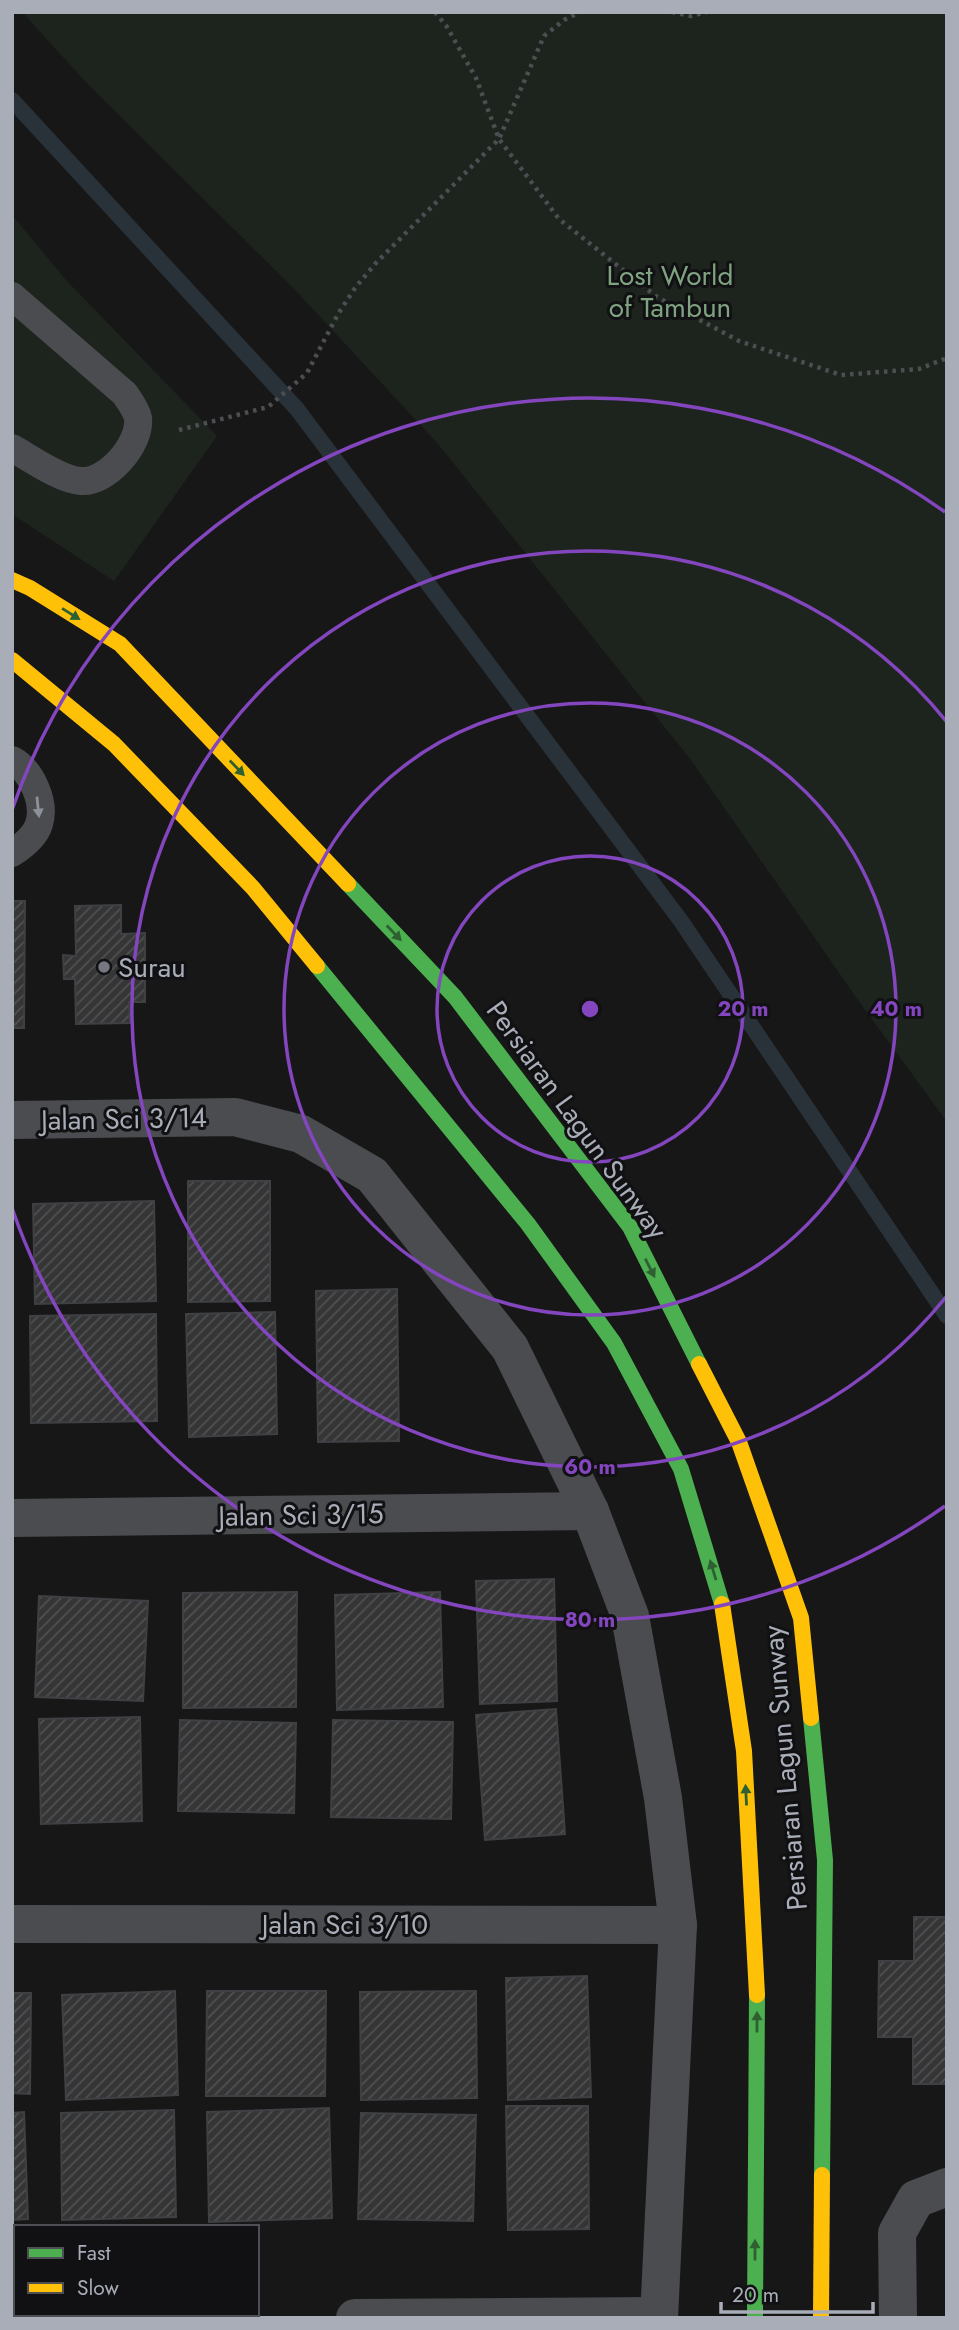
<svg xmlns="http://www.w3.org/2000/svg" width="959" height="2330" font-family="Jost,sans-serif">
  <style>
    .green { fill: #1d241e }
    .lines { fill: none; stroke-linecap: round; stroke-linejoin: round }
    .stream { stroke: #2a3239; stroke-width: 16 }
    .building { fill: url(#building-hatch); stroke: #3f4043; stroke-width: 2 }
    .path { stroke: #4d4e52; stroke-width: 4.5; stroke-dasharray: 3.5 5; stroke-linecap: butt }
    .lane { stroke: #4b4c50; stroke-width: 28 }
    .street { stroke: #4b4c50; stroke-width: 38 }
    .fast { stroke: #4caf50; stroke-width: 16 }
    .slow { stroke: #ffc107; stroke-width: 16 }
    .oneway { fill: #2e6032 }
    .oneway2 { fill: #8c9099 }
    .ring { fill: none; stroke: #8446be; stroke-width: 3.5 }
    .poi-dot { fill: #757880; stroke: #111113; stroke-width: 2.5 }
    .labels { text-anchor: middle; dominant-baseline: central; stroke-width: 6; stroke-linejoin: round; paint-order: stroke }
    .park-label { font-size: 28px; fill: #7fa381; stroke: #111113 }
    .poi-label { font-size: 28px; fill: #a8adb8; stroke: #111113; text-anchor: start }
    .street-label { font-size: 28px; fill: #a8adb8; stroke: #111113 }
    .centre { fill: #8446be; stroke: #111113; stroke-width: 3.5 }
    .ring-label { font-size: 21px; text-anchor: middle; font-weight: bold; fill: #8446be; stroke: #111113; stroke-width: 6; stroke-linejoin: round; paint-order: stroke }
  </style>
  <defs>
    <pattern id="building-hatch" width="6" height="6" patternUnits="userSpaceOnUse" patternTransform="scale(1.75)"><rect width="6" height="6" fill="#353536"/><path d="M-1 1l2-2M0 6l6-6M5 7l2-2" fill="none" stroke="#4f5051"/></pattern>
  </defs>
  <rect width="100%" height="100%" fill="#171717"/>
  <g class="green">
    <polygon points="22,12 947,12 947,1122 858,1000 691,760 439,445 297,292 85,81"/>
    <polygon points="12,215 66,280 217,436 114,581 12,514"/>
  </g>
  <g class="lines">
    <polyline class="stream" points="12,100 297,409 681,921 947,1316"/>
  </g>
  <g class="building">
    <polygon points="12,901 25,901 24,1028 12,1028"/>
    <polygon points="121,905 121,934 145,933 145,1002 129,1002 130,1023 76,1024 75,979 64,979 63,955 76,956 75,906"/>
    <polygon points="188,1181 270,1181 270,1301 188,1302"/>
    <polygon points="154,1201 156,1301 35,1304 33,1204"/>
    <polygon points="397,1289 399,1441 318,1442 316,1291"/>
    <polygon points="275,1312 277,1434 189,1437 186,1314"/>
    <polygon points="156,1314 157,1421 31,1423 30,1316"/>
    <polygon points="554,1579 557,1701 480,1704 476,1581"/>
    <polygon points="297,1592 296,1707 183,1708 183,1593"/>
    <polygon points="440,1592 443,1707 337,1710 335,1595"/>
    <polygon points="39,1596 148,1601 143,1701 35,1697"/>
    <polygon points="556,1709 565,1834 485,1840 476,1715"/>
    <polygon points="140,1717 142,1821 41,1824 39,1719"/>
    <polygon points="180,1720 296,1723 294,1813 178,1811"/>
    <polygon points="333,1720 453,1722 451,1819 331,1817"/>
    <polygon points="914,1917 947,1917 947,2084 913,2084 913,2037 878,2037 879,1961 914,1961"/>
    <polygon points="587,1976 591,2097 508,2100 506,1978"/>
    <polygon points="175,1991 178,2095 66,2100 62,1995"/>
    <polygon points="207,1991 326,1991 325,2096 206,2096"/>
    <polygon points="476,1991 477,2098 361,2100 360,1992"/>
    <polygon points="12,1993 31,1993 30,2094 12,2093"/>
    <polygon points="506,2106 588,2106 589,2229 508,2230"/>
    <polygon points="329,2108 332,2218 209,2222 207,2112"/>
    <polygon points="174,2110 176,2217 62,2220 61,2113"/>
    <polygon points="24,2112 28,2219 12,2220 12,2113"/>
    <polygon points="361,2113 476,2115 473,2221 358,2219"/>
  </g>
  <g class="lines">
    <g class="path">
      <polyline points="435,12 447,27 476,78 499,139 559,219 657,297 739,341 841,375 919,369 947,358"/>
      <polyline points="672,12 691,16 707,12"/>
      <polyline points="179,430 268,407 307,373 338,314 355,288 375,264 499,139 544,36 564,20 580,12"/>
    </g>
    <g class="lane">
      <path d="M12,296L125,394C130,402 136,409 138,418C141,444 107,483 81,481C61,480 30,458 12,448"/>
      <path d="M12,760C31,770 46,802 39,824C35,837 23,846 12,853"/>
    </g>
    <g class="street">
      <polyline points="12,1120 235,1117 301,1134 372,1175 510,1348 590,1511 630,1616 663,1798 678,1925 659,2318"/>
      <polyline points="12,1518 590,1511"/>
      <polyline points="12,1924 678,1925"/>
      <polyline points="355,2318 659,2316"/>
      <polyline points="898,2318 897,2233 916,2199 947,2187"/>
    </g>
    <g class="fast">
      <polyline points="348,884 455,997 630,1227 699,1364"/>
      <polyline points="317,966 528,1224 614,1343 681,1469 722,1604"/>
      <polyline points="811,1718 825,1860 822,2175"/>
      <polyline points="755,2318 757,1995"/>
    </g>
    <g class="slow">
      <polyline points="12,580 30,588 120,644 348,884"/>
      <polyline points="12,660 114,744 253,888 317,966"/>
      <polyline points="699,1364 739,1442 801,1618 811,1718"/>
      <polyline points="722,1604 744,1751 757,1995"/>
      <polyline points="821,2318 822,2175"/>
    </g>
  </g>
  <defs><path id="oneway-solid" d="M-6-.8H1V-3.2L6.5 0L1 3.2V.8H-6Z" transform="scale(1.75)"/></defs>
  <g class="oneway">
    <use href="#oneway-solid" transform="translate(71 614) rotate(32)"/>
    <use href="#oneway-solid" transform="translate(237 768) rotate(46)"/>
    <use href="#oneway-solid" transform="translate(394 933) rotate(46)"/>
    <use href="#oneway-solid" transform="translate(650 1268) rotate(63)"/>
    <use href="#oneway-solid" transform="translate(713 1570) rotate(-107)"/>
    <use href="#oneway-solid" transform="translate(746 1795) rotate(-93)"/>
    <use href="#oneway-solid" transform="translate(757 2022) rotate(-90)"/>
    <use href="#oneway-solid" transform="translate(755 2250) rotate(-90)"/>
  </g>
  <use class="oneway2" href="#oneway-solid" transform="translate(38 807) rotate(84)"/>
  <g class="ring">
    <circle cx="590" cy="1009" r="153"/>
    <circle cx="590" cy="1009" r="306"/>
    <path d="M946 1297A458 458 0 1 1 946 721"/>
    <path d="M945 1506A611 611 0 0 1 12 1208M12 810A611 611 0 0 1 945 512"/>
  </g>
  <circle class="poi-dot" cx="104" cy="967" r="7"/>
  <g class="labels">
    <g class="park-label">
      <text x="670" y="275">Lost World<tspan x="670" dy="32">of Tambun</tspan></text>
    </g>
    <g class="poi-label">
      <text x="118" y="967">Surau</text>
    </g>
    <g class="street-label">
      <text transform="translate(124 1119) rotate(-1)">Jalan Sci 3/14</text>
      <text transform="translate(577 1120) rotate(54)">Persiaran Lagun Sunway</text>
      <text transform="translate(301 1515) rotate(-1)">Jalan Sci 3/15</text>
      <text transform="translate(785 1768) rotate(-95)">Persiaran Lagun Sunway</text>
      <text x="345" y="1924">Jalan Sci 3/10</text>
    </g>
  </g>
  <circle cx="590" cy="1009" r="10" class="centre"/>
  <g class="ring-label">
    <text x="743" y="1016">20 m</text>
    <text x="896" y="1016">40 m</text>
    <text x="590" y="1474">60 m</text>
    <text x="590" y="1627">80 m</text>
  </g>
  <rect width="959" height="2330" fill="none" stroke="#a8adb8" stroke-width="28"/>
  <rect x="14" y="2225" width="245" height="91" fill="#111113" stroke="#4d4f55" stroke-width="2"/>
  <rect x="28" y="2248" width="35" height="10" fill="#4caf50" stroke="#4d4f55" stroke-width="2"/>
  <text x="77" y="2260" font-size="21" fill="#a8adb8">Fast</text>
  <rect x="28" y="2283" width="35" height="10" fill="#ffc107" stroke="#4d4f55" stroke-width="2"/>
  <text x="77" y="2295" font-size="21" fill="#a8adb8">Slow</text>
  <path d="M721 2302v10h152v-10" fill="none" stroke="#a8adb8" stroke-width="3.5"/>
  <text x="732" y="2302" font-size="21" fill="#a8adb8" stroke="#111113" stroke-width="5" paint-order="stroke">20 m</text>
</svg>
